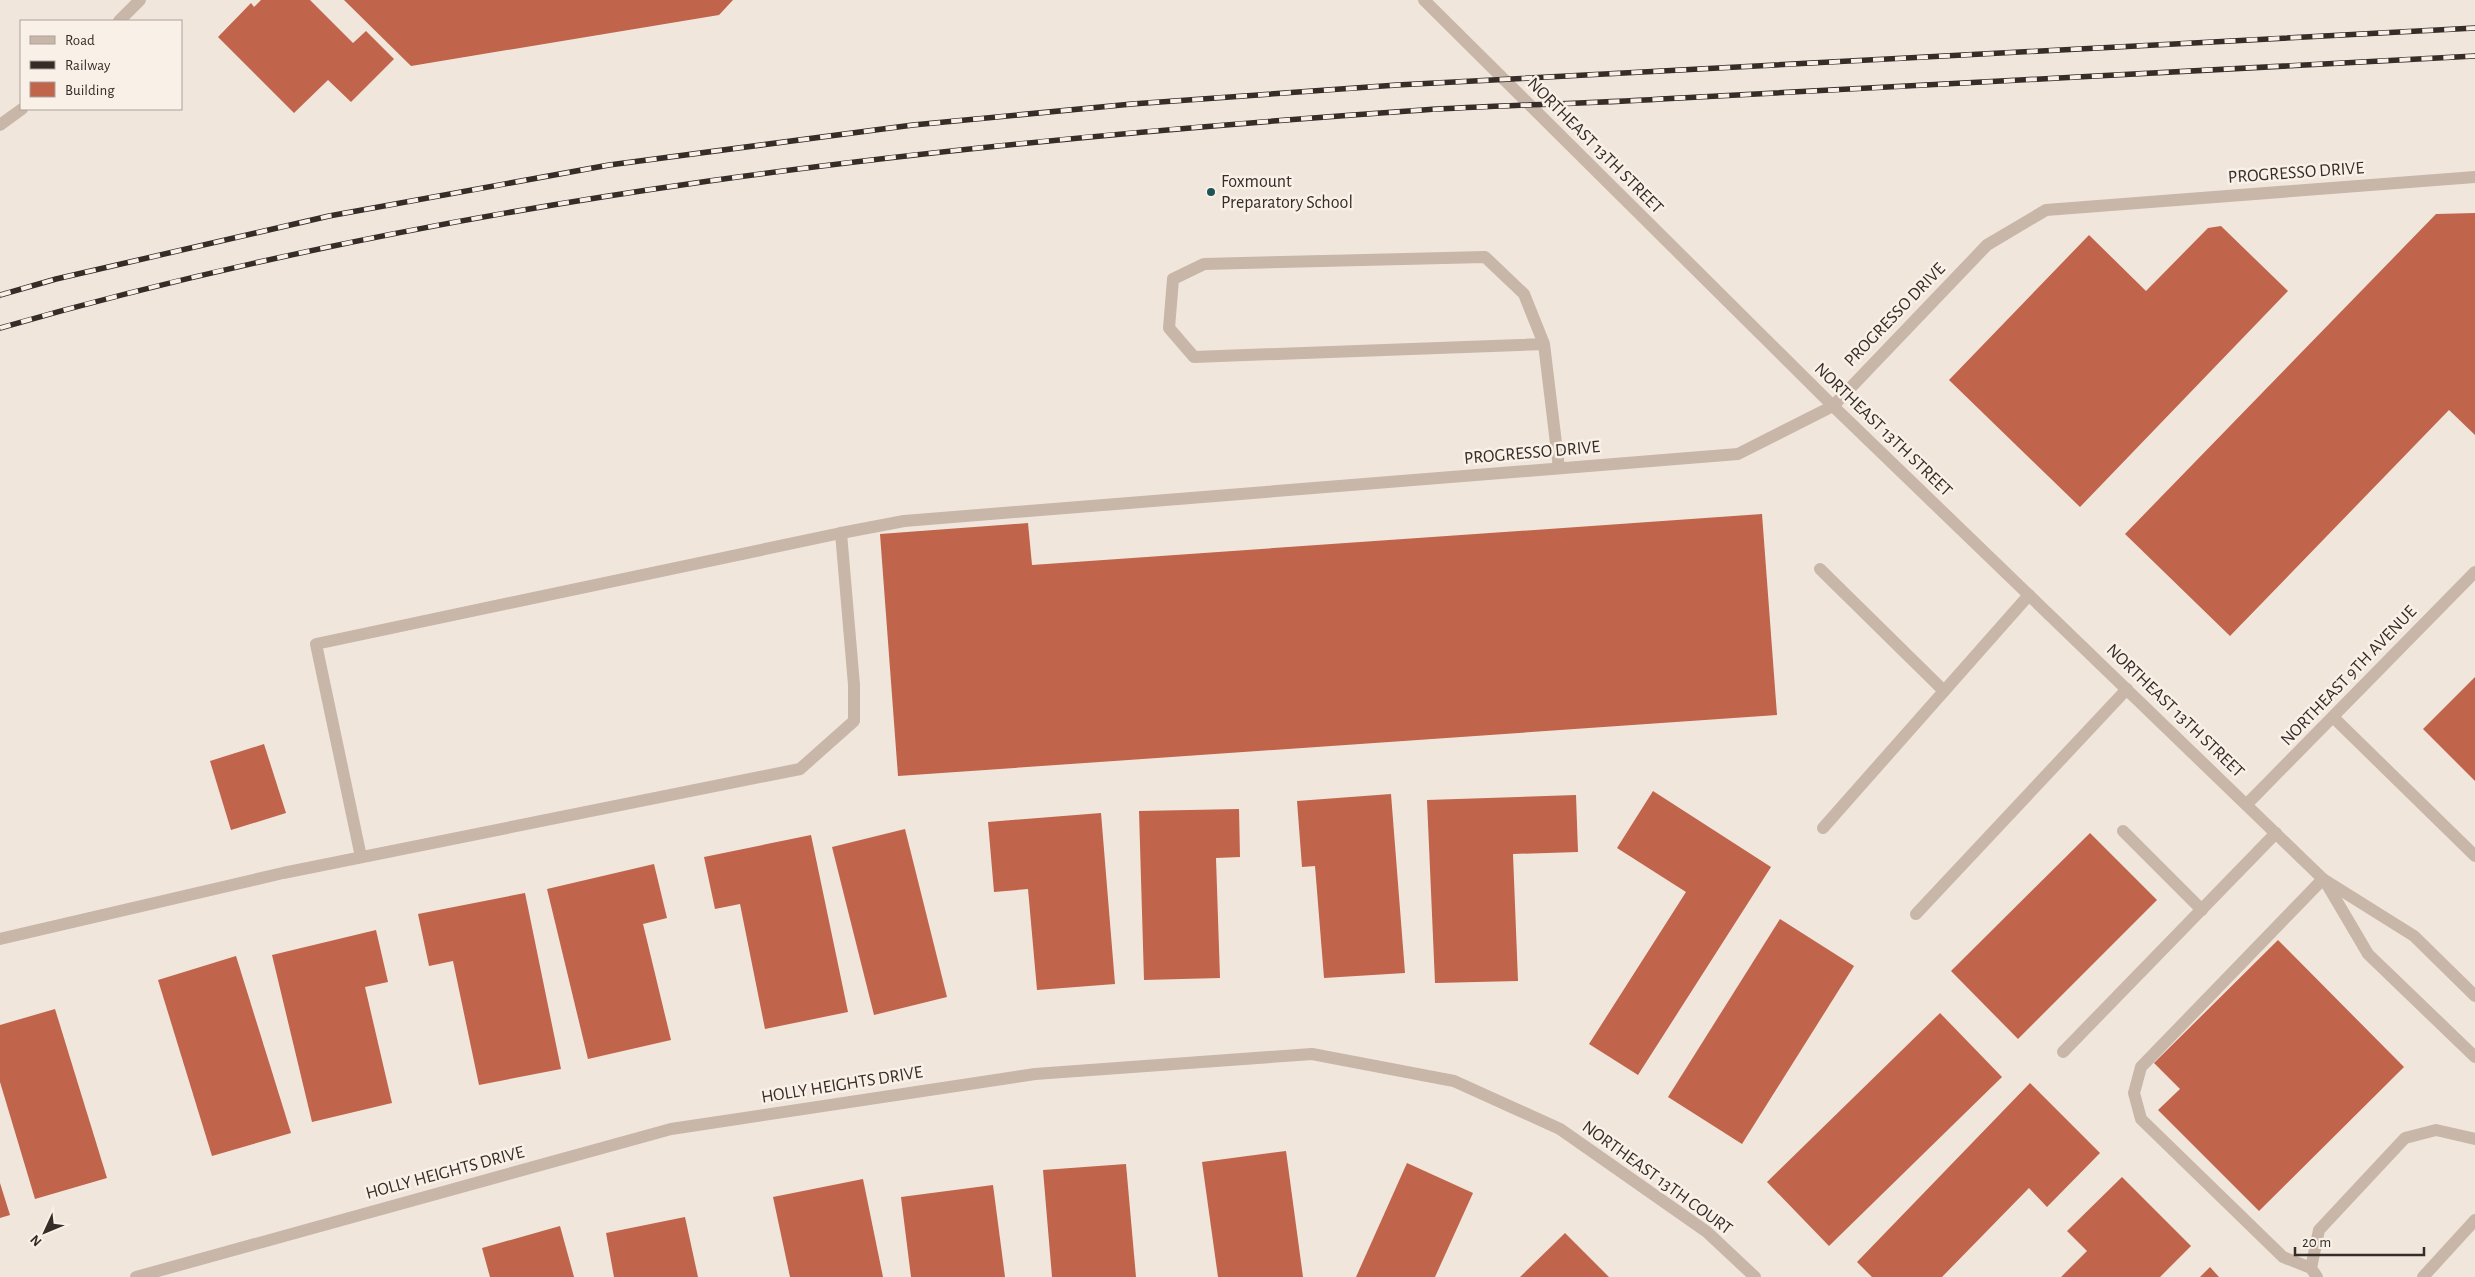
<svg xmlns="http://www.w3.org/2000/svg" width="2475" height="1277" font-family="'Alegreya Sans',sans-serif">
  <style>
    .building { fill: #c0644b }
    .lines { fill: none; stroke-linecap: round; stroke-linejoin: round }
    .minor { stroke: #c8b6a8; stroke-width: 12 }
    .rail-casing { stroke: #362c28; stroke-width: 5.5 }
    .rail { stroke: #f9f1e8; stroke-width: 4; stroke-dasharray: 11; stroke-linecap: butt }
    .poi-dot { fill: #205355; stroke: #f9f1e8; stroke-width: 2 }
    .labels { text-anchor: middle; dominant-baseline: central; stroke-width: 5; stroke-linejoin: round; paint-order: stroke }
    .street-label { font-size: 18px; fill: #362c28; stroke: #f9f1e8 }
    .poi-label { font-size: 18px; fill: #362c28; stroke: #f9f1e8; text-anchor: start }
  </style>
  <rect width="100%" height="100%" fill="#f1e6dc"/>
  <g class="building">
    <polygon points="261,0 310,0 353,43 366,31 394,59 351,102 328,80 294,113 218,37 251,3 254,7"/>
    <polygon points="344,0 733,0 719,15 411,66"/>
    <polygon points="2475,213 2475,435 2449,410 2230,636 2125,534 2436,214"/>
    <polygon points="2221,226 2288,291 2080,507 1949,380 2089,235 2146,291 2208,228"/>
    <polygon points="1762,514 1777,715 898,776 880,534 1028,523 1032,565"/>
    <polygon points="2475,677 2475,781 2423,729"/>
    <polygon points="264,744 286,813 231,830 210,761"/>
    <polygon points="1653,791 1771,867 1638,1075 1589,1044 1686,892 1617,848"/>
    <polygon points="1391,794 1405,973 1324,978 1315,866 1302,867 1297,801"/>
    <polygon points="1576,795 1578,852 1513,854 1518,981 1435,983 1427,800"/>
    <polygon points="1239,809 1240,857 1216,858 1220,978 1144,980 1139,811"/>
    <polygon points="1101,813 1115,984 1037,990 1028,889 994,892 988,822"/>
    <polygon points="905,829 947,997 874,1015 832,847"/>
    <polygon points="2090,833 2157,900 2018,1039 1951,971"/>
    <polygon points="811,835 848,1012 765,1029 740,904 715,909 704,857"/>
    <polygon points="654,864 667,918 643,924 671,1040 588,1059 547,889"/>
    <polygon points="525,893 561,1069 479,1085 453,961 429,966 418,914"/>
    <polygon points="1780,919 1854,966 1742,1144 1668,1097"/>
    <polygon points="376,930 388,982 365,987 392,1103 312,1122 272,955"/>
    <polygon points="2278,940 2404,1067 2259,1211 2158,1110 2180,1089 2154,1063"/>
    <polygon points="236,956 291,1133 212,1156 158,980"/>
    <polygon points="55,1009 107,1178 35,1199 0,1082 0,1025"/>
    <polygon points="1940,1013 2002,1077 1829,1246 1767,1182"/>
    <polygon points="2030,1083 2100,1153 2047,1207 2029,1188 1942,1277 1872,1277 1857,1262"/>
    <polygon points="1286,1151 1303,1277 1218,1277 1202,1162"/>
    <polygon points="1407,1163 1473,1193 1435,1277 1356,1277"/>
    <polygon points="1126,1164 1136,1277 1052,1277 1043,1170"/>
    <polygon points="2122,1177 2191,1246 2160,1277 2061,1277 2087,1251 2067,1231"/>
    <polygon points="863,1179 883,1277 790,1277 773,1197"/>
    <polygon points="0,1183 10,1215 0,1218"/>
    <polygon points="993,1185 1005,1277 911,1277 901,1197"/>
    <polygon points="685,1217 698,1277 614,1277 606,1233"/>
    <polygon points="560,1226 574,1277 490,1277 482,1248"/>
    <polygon points="1565,1233 1609,1277 1520,1277"/>
    <polygon points="2210,1267 2219,1277 2200,1277"/>
  </g>
  <g class="lines">
    <g class="minor">
      <polyline points="1424,0 1833,406 2323,879 2414,936 2475,996"/>
      <polyline points="119,21 140,0"/>
      <polyline points="0,125 22,109"/>
      <polyline points="1544,344 1194,357 1169,328 1173,279 1204,264 1485,257 1524,294 1544,344 1559,468"/>
      <polyline points="1820,569 1944,691"/>
      <polyline points="2333,717 2475,856"/>
      <polyline points="2247,804 2475,572"/>
      <polyline points="1823,828 2029,595"/>
      <polyline points="2123,831 2202,910"/>
      <polyline points="361,857 316,644 841,533"/>
      <polyline points="2325,881 2368,954 2475,1057"/>
      <polyline points="1916,914 2127,689"/>
      <polyline points="0,939 283,873 800,769 854,721 854,685 841,533 904,521 1738,454 1833,406 1987,245 2046,210 2475,177"/>
      <polyline points="2063,1052 2276,833"/>
      <polyline points="2311,1268 2283,1257 2141,1119 2134,1093 2141,1067 2323,879"/>
      <polyline points="136,1277 671,1129 1035,1074 1312,1054 1454,1081 1560,1129 1707,1232 1755,1277"/>
      <polyline points="2317,1277 2311,1268 2319,1230 2405,1138 2436,1130 2475,1139"/>
      <polyline points="2423,1277 2475,1220"/>
    </g>
    <defs>
      <g id="rail">
        <polyline points="0,295 56,279 329,216 609,165 913,125 1132,104 1397,85 2475,28"/>
        <path d="M0,328C462,195 945,143 1423,110C1502,105 1582,104 1661,99C1932,85 2204,70 2475,56"/>
      </g>
    </defs>
    <use href="#rail" class="rail-casing"/>
    <use href="#rail" class="rail"/>
  </g>
  <circle class="poi-dot" cx="1211" cy="192" r="5"/>
  <g class="labels">
    <g class="street-label">
      <text transform="translate(1595 146) rotate(45)">NORTHEAST 13TH STREET</text>
      <text transform="translate(2296 173) rotate(-4)">PROGRESSO DRIVE</text>
      <text transform="translate(1895 315) rotate(-46)">PROGRESSO DRIVE</text>
      <text transform="translate(1883 430) rotate(44)">NORTHEAST 13TH STREET</text>
      <text transform="translate(1532 453) rotate(-5)">PROGRESSO DRIVE</text>
      <text transform="translate(2349 676) rotate(-46)">NORTHEAST 9TH AVENUE</text>
      <text transform="translate(2175 711) rotate(44)">NORTHEAST 13TH STREET</text>
      <text transform="translate(842 1085) rotate(-9)">HOLLY HEIGHTS DRIVE</text>
      <text transform="translate(445 1173) rotate(-15)">HOLLY HEIGHTS DRIVE</text>
      <text transform="translate(1657 1178) rotate(36)">NORTHEAST 13TH COURT</text>
    </g>
    <g class="poi-label">
      <text x="1221" y="182">Foxmount<tspan x="1221" dy="21">Preparatory School</tspan></text>
    </g>
  </g>
  <rect x="20" y="20" width="162" height="90" fill="#f9f1e8" stroke="#aba29b"/>
  <rect x="30" y="36" width="25" height="8" fill="#c8b6a8" stroke="#aba29b"/>
  <text x="65" y="45" font-size="15" fill="#362c28">Road</text>
  <rect x="30" y="61" width="25" height="8" fill="#362c28" stroke="#aba29b"/>
  <text x="65" y="70" font-size="15" fill="#362c28">Railway</text>
  <rect x="30" y="82" width="25" height="15" fill="#c0644b" stroke="#aba29b"/>
  <text x="65" y="95" font-size="15" fill="#362c28">Building</text>
  <g transform="translate(45 1232) rotate(226)" stroke="#f9f1e8" stroke-width="4" paint-order="stroke">
  <path d="M0-4L9 19L0 12L-9 19Z" fill="#362c28"/>
  <text y="-8" font-size="14" font-weight="bold" text-anchor="middle" fill="#362c28">N</text>
  </g>
  <path d="M2295 1247v8h129v-8" fill="none" stroke="#362c28" stroke-width="2.5"/>
  <text x="2302" y="1247" font-size="15" fill="#362c28" stroke="#f9f1e8" stroke-width="4" paint-order="stroke">20 m</text>
</svg>
